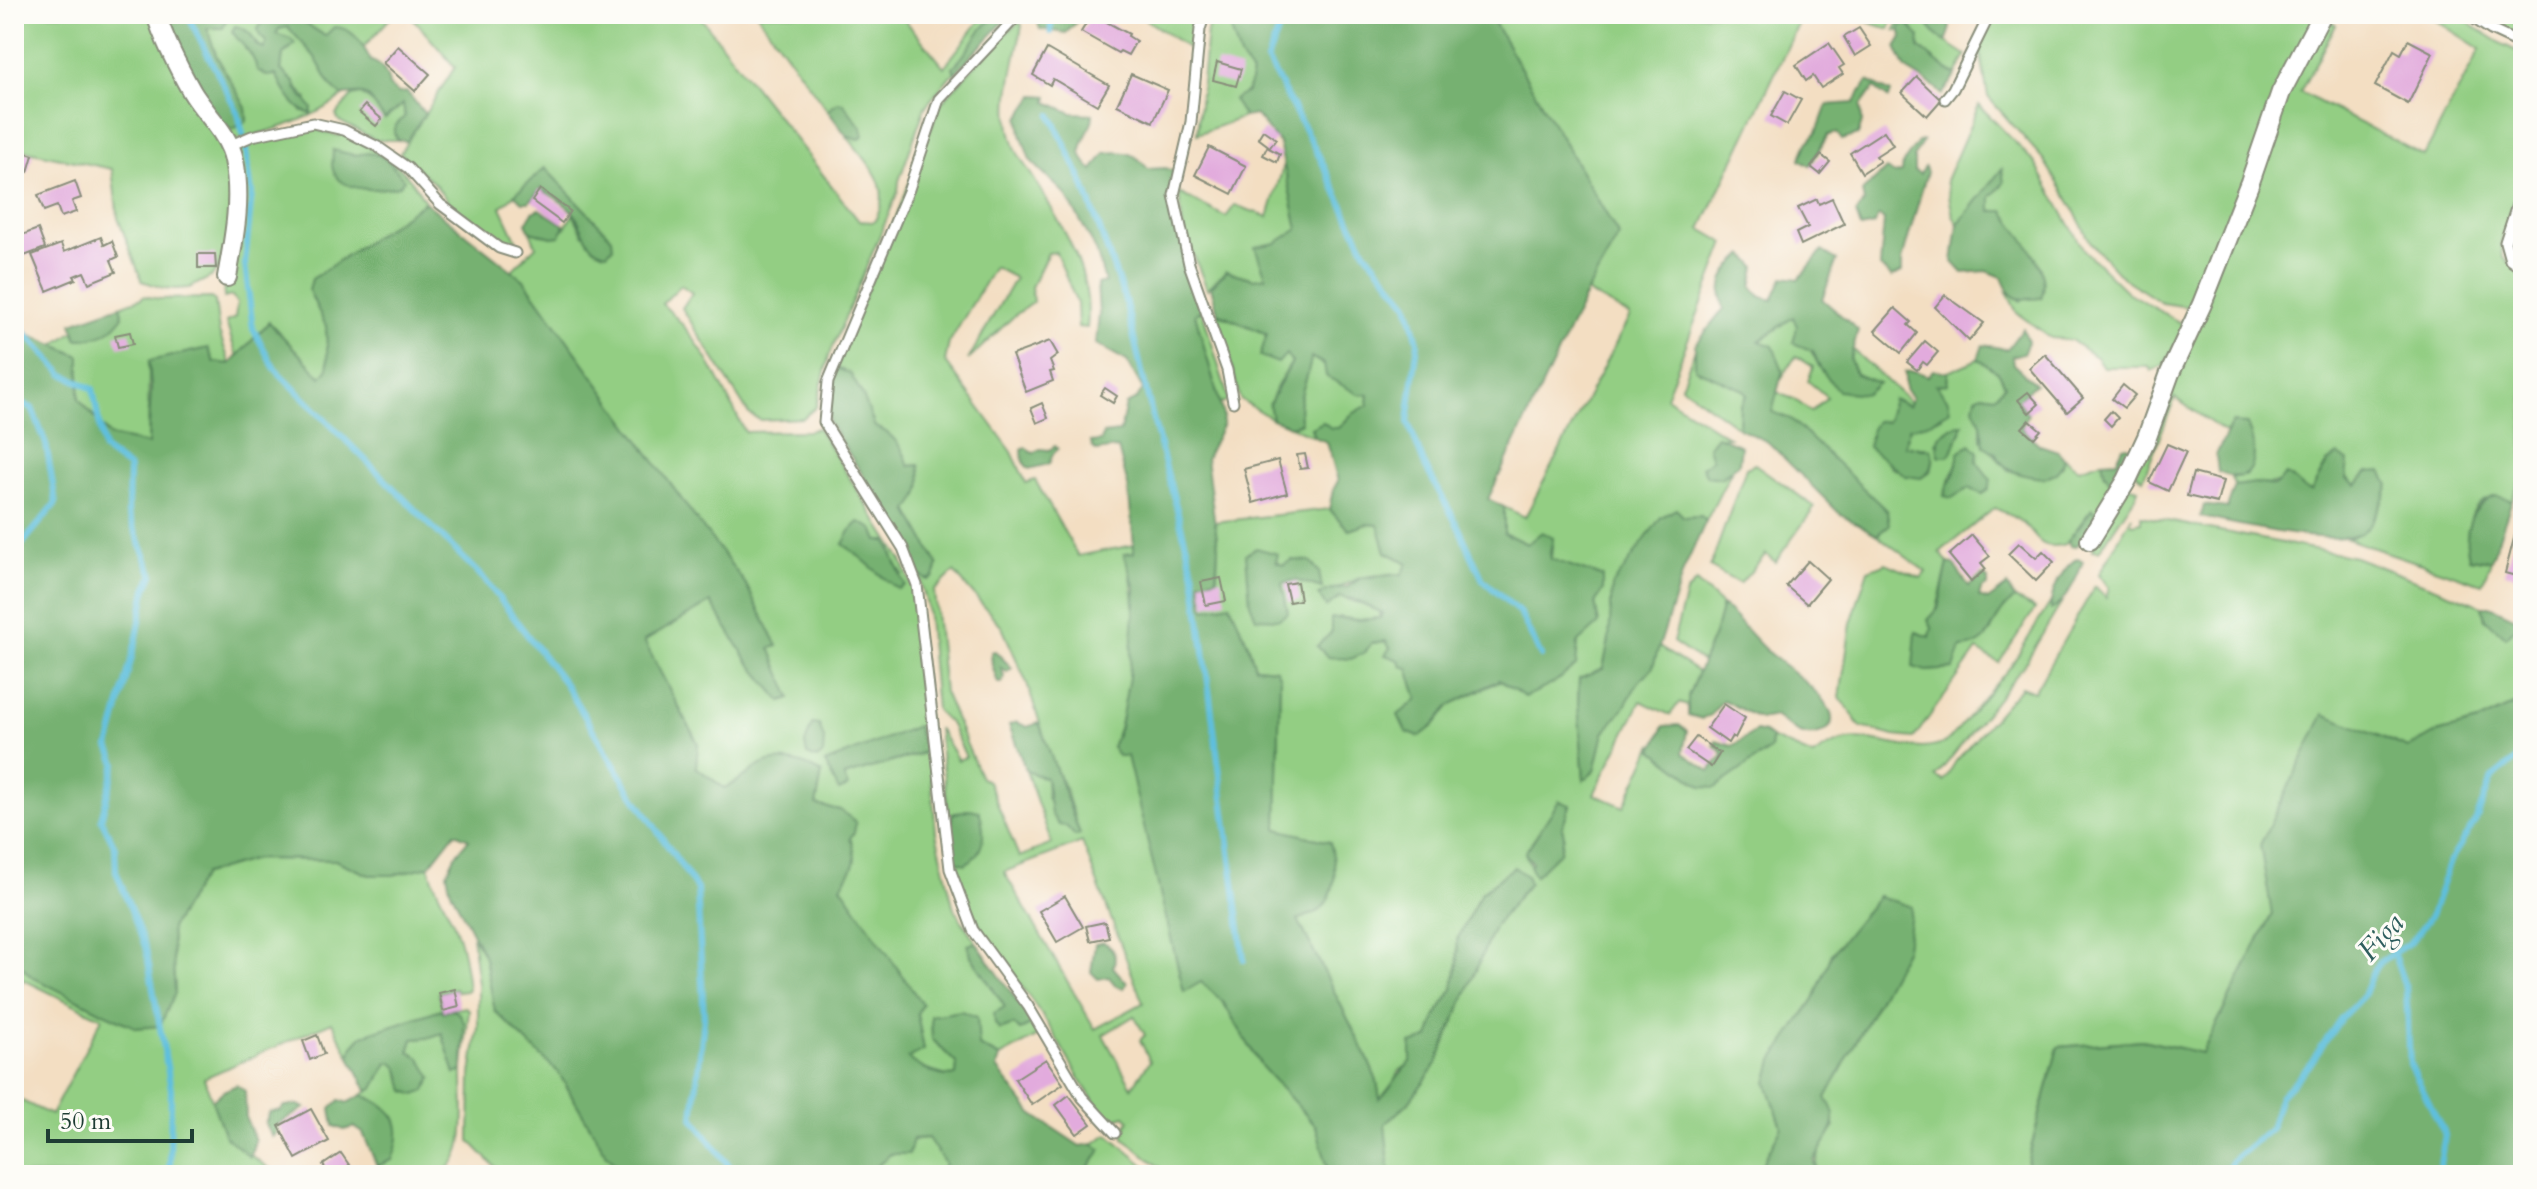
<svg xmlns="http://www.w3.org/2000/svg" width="2537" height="1189" font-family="Cardo,serif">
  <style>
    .green { fill: #93ce83; stroke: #59865c; stroke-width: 2; fill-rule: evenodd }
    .forest { fill: #76b171; stroke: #4a7752; stroke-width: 2 }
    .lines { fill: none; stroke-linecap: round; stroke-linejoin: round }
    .stream { stroke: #5fbfdd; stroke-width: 6 }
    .building { fill: #e2abdd }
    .service-casing { stroke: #898e7b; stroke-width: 13 }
    .minor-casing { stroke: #898e7b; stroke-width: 22 }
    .service { stroke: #fff; stroke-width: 9 }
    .minor { stroke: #fff; stroke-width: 18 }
    .labels { text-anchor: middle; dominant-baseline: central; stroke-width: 6; stroke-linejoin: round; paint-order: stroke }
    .water-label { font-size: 30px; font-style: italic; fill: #2f5e5e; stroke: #fdfcf7 }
  </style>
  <rect width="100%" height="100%" fill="#fdfcf7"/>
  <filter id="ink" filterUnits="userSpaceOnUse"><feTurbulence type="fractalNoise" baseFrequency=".0125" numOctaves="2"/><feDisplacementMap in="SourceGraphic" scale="16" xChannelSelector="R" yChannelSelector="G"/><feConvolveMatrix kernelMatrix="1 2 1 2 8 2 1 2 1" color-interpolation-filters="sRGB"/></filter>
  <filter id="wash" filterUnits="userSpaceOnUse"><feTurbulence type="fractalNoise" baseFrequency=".006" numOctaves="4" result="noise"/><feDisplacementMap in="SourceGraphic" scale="32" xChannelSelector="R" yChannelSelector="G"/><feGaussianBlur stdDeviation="1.8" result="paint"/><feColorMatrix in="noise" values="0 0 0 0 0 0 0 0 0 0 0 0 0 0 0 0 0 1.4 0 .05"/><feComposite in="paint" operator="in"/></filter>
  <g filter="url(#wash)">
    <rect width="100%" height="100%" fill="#f3dec2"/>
    <g class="green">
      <polygon points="14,14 153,14 214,127 232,179 229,238 219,268 211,277 189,288 176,289 163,288 142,281 118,218 112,169 23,150 14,168"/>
      <path d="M224,14H272L260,36L267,42L264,49C254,43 251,34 242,28L245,49L253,54L259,71L276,75L287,94L302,111L307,99L281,70L283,54L290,50L291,39L275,34L279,29L288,27C294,36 303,41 310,50C322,65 327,88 345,95C311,121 273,130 233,141L221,123L231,130L247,121L246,108L216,55L207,27L223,28L226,20Z"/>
      <polygon points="309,14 394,14 364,47 353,34 326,36 302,21"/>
      <path d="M409,14H698L859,221L874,222C896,185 867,164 846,135L854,139L832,105L828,111L757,14H900L944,67L985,14H1000C979,25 971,52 953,67L955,73L951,75L925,107L899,181L898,192L829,356L816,407L803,418L760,420L749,414L682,308L692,293L681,285L662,304C701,337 723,388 745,432L809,431L818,428L902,561L913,589L919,630L936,833L954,909L976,942L971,956L1006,1008L1000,1011L1020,1030L1033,1024L1042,1034L1000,1057L979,1046L974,1018L961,1011L931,1016L932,1039L957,1064L956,1074L951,1077L920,1068L907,1058L924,1050L917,1014L841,886L850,838L840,810L816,806L822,773L759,766L736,784L724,788L696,767L698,743L644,642L711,602L747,660L781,700L790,698L769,648L777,646L745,583L690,511L524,280L511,271L536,246L530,231L552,237L564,229L573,214L583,234L603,253L545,168L501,207L516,239L511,244L493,239L455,211L434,183L400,153L455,67ZM873,529L878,541L891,547L893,560L903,574L883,578L866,560L843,544ZM917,727L924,749L928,752L843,776L825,763Z"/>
      <polygon points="1138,14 1201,14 1194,52"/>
      <polygon points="1212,14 1226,14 1240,57 1252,74 1247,92 1234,100 1244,117 1197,134 1207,31"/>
      <path d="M1489,14H1803L1701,229L1725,243L1666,397L1729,437H1717L1721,478L1731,472L1706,521L1701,516L1684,517L1609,640L1603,669L1579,680L1578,704L1584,779L1595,771L1603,733L1639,681L1652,669L1659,647L1698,672L1688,696V706L1679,703L1670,715L1641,701L1594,794L1624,807L1653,744V750L1702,787L1764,755L1770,749L1771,738L1813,756C1824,748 1834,742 1848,740C1880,735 1920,760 1949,740L2011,666L2050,603L2051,609L2062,602L2024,665L1936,777L1944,781L1956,761L2021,687L2034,692L2095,586L2106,598L2109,588L2099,574L2132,516L2130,521L2133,524L2141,522V516L2355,557L2482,606L2485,619L2516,627L2518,619L2523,622V701L2478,722L2433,734L2408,748L2373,733L2267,883L2272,914L2202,1053L2142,1040L2058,1047L2027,1163V1175H1817C1813,1158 1825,1140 1835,1127L1825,1098L1906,948L1878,896L1832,954L1814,999L1799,1020L1767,1083L1782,1127L1757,1175H1390L1384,1124L1408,1103L1436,1065L1494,927L1529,883L1514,867L1481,893L1457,940L1458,963L1453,989L1436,1016L1429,1038L1412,1062L1398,1072L1393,1085L1380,1100L1377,1081L1366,1055L1298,920L1330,842L1277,829L1280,677L1276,669L1255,667L1248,644L1205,609L1200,581L1217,577L1218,547L1215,522L1329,509L1349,530L1367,524L1379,525L1386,552L1408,563L1402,574C1388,575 1373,574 1360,578C1346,583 1345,587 1328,590C1342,598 1364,606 1380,611V618L1359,620L1339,617L1331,633L1317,646L1364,653L1372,643L1386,641L1390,648L1386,654L1399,660L1401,666L1408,667L1418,699L1433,726L1450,705L1577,643L1598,624L1595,603L1603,590L1551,559L1553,538L1527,544L1504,533V507L1525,517L1630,316L1587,292L1618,235ZM1559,802L1570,806L1562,827L1564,836L1535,876L1525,853Z"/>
      <polygon points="1843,14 1896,14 1889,29"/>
      <polygon points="1903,14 1918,14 1937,36 1966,55 1956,75 1942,69 1900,27 1901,31 1895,30"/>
      <polygon points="1994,14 2317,14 2194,308 2162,303 2122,277 2091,243 2068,199 2043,159 1988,97 1980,50 1963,87 1959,85"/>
      <path d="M2426,14H2454L2504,45L2523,54V172L2501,242L2503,257L2510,264L2523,271V473L2512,500C2466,489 2469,525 2469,558L2491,561L2482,584L2347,539L2364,531L2357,485L2327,463L2311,491L2301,489L2292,477C2269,489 2260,482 2235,486L2232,478L2242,476L2232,423L2226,433L2175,398L2143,479L2135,472L2286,92L2324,18L2336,25L2300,92L2424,156L2480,49Z"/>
      <polygon points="2476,14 2523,14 2523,35 2520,40"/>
      <path d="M1019,22L1022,25C1016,66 999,105 1015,147C1019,158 1028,169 1034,179C1061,225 1094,271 1087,328L1078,327L1077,304L1056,252L1048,253L1031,287L1033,302L1014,316L968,360L1015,278L994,267L949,343L945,361L1012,452L1026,483L1035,480L1078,556L1134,545V553L1124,554C1144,595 1131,706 1112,747L1127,755L1184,991L1201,981L1223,1002L1262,1067L1316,1126L1330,1175H1169L1124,1138L1123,1130L1129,1120L1125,1116L1110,1121C1082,1090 1066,1051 1043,1017C1011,968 967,921 953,863C949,848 952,829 952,814L951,835L938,728L958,760L966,757L951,725L936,710L927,606L919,575L928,580L933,577L938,565L908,510L919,465L909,466L905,455L875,427L859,390L836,368L941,103L995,43ZM954,572L1002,627L1027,683L1052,761L1066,791L1080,835L1075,836L1047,798L1046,778L1026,771L1052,844L1019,857L988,781L981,778L944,692L934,591ZM1082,842L1143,1003L1095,1029L1004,872ZM1134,1016L1145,1035L1140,1040L1150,1061L1132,1087L1103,1035Z"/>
      <polygon points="361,94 374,104 385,119 403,104 405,116 394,134 398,140 376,140 339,121 336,115 352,96"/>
      <polygon points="1979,105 2035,163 2084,250 2127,292 2186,326 2164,365 2151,371 2149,367 2103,367 2097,358 2071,340 2051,338 2017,313 2007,292 2021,301 2041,268 2004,211 1991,211 1991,197 2001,170 1958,224 1953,216 1946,180"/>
      <path d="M310,128L339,136L342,133C380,152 405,163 425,202L312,279L309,291L326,326L328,368L321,377L269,322L237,357L226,322L235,318L237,303L232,296L224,298L236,151L243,143L283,138Z"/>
      <path d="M1284,164L1299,229C1280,241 1265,252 1267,277L1254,279L1226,271L1207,289L1183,228L1179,193L1226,217L1235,205L1268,217Z"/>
      <polygon points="2523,200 2523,231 2517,253 2523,254 2523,263 2515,259 2509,244"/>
      <polygon points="143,296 160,299 211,298 215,301 219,332 230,364 149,361 148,445 110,436 79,399 80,356 54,345 73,332 77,339 88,339 123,316 120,306 142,298"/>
      <polygon points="1202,310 1229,401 1220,403 1195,314"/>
      <path d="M1218,314L1264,333L1266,339L1261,356L1286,354L1292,362C1279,381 1268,396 1272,419L1240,399Z"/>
      <path d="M1793,317L1820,368L1878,384L1856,374L1850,360L1852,349L1910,402L1908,407L1893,399L1887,422L1884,457L1892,468L1921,478L1931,471L1934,458L1905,446L1909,428L1942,417L1935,384H1947L1948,372L1978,359L1999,373L2005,386L1995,396L1982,394L1974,407L1981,423V439L2008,470L2021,474L2061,468L2064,458L2079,469L2102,461L2105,475L2118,483L2098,516L2091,510L2065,544C2036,552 2038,534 2020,521C2012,516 2003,512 1995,508L1940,552L1948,563L1930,637L1917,633L1926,671L1953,669L1961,648L1991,631L2003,606L2015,599L2035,609L1999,663L1977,650L1914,738L1894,736L1861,727L1840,697L1851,623L1868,570L1886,563L1921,578L1926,572L1877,535L1889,525L1772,412L1777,393L1794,399L1811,412L1827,397L1808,381L1813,367L1796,356L1781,379L1783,370L1759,342ZM1951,427L1961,432L1955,438L1953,450L1936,444L1939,436ZM1959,453L1969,488L1952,498L1944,495C1949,480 1957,470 1959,453Z"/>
      <polygon points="1695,349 1696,369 1744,390 1747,395 1740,406 1739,428 1681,386"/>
      <path d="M1311,357L1369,395L1368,405L1351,415L1339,428H1311L1314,437L1290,426L1301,423C1294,398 1309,381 1311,357Z"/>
      <polygon points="1755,464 1815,507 1775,562 1766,554 1740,584 1710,567 1746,468"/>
      <polygon points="2127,486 2138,489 2136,495 2099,551 2092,550"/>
      <polygon points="1696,582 1722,605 1714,635 1702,662 1673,642 1686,593"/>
      <path d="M255,859L335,860L369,875H393L429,866C434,890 449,909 457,932C463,950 466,969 468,989L466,991L457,992L455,988L438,993L443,1011L466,1007L469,1010L463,1067L460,1014L453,1010L442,1012L441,1009L363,1035L353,1046L350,1057L332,1022L204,1078L225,1136L278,1175H14V1097L51,1115L102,1018L22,979L14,1011V959L32,977L137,1028L175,993L171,928L204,874Z"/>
      <polygon points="472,936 485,958 495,1011 558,1072 607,1155 628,1175 503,1175 470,1141 471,1074 478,1028 478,984"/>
      <path d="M442,1033L455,1073L463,1071C462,1102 473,1161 438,1175H381L377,1166L392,1160L362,1095L374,1088L388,1063H394L399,1069L401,1079L420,1058L409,1053L413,1039L427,1038Z"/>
      <polygon points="1108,1134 1156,1175 1083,1175 1101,1150 1093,1144"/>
      <path d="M929,1138L945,1164L941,1175H868C886,1158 903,1139 929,1138Z"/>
    </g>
    <g class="forest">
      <polygon points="164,14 224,14 226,20 223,28 207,28 216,55 246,108 247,121 231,130 216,119 198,90"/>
      <path d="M272,14H309L302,21L325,36L334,27C354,27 363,45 371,61C382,64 388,75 389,86L398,93L407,92L425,114L407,141L398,140L394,133L396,125L405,116L403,104L385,119C377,113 374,97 362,94C358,93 346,95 341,95L331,86L315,57L288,27L279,29L276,34L291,39L295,44L283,54L281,70L295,83L296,88L312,108L311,114C293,109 285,90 276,75L267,76L257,70C254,52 241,46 232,31L235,26C246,28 253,35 256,45L264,49L267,42L260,36L258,29L265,18Z"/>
      <path d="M1000,14H1011L955,73L953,67C973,49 976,27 1000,14Z"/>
      <polygon points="1041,14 1078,14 1075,24 1066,33 1040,29 1037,19"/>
      <path d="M1226,14H1489L1619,236L1587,292L1488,499L1504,507V533L1527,544L1542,532L1553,538L1550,553L1551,559L1603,577V590L1595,603L1599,624L1578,643L1576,666L1551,685L1525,697L1499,680L1450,705L1433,726L1419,737L1406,732L1398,715L1418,699L1408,668L1401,666L1399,660L1385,655L1390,648L1386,641L1372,643L1364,653L1351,659L1328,657L1317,646L1331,633V618L1359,620L1380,618L1383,613L1352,599L1340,597L1326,607L1319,595L1328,590L1347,587L1361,578L1402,574L1408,563L1386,552L1378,525L1367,524L1349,530L1329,509L1333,490L1338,481L1327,442L1314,437L1311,428L1323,422L1331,428H1339L1351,415L1368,405L1369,395L1358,394L1326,376L1324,364L1311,357C1309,381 1294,398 1301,423L1290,426L1272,419L1269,404L1292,362L1286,354L1278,363L1260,356L1267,334L1218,313L1211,287L1226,271L1254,279L1266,277L1255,247L1276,243L1298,229L1279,143L1256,115L1244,117L1233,100L1247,92L1252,74L1240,57Z"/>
      <polygon points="1918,14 1938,14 1949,20 1950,31 1946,42 1937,36"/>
      <path d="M1907,23L1920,37L1919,48C1933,57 1941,68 1956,75L1942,95L1935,87L1906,69L1896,47L1902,37L1900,27Z"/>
      <polygon points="1868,81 1891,93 1889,99 1874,88 1861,106 1862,122 1858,135 1842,140 1837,133 1828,135 1810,166 1800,160 1807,143 1817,132 1827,105 1854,103"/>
      <path d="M1035,95L1048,96L1047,102L1072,113L1093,114C1093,137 1066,148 1093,170L1105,153C1125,151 1135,152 1148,169L1166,168L1173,171L1175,177L1171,194L1202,310L1195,314L1223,415L1222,426L1206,458L1218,547L1216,578L1200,581L1205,609L1230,604L1248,644L1255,667L1276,669L1280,677L1277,829L1330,842C1336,864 1339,891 1321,909C1315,914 1304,917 1298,920L1366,1055L1377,1081L1380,1099C1392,1087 1398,1073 1411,1062V1044L1429,1038L1436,1016L1453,989L1458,963L1457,940L1481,893L1514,867L1526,876L1529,883L1494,927L1436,1065L1408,1103L1385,1124L1390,1175H1330L1316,1126L1262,1067L1223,1002L1201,982L1184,992L1127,756H1118L1112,747L1120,727L1129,677L1135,602V588L1124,554L1134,553V545L1128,486L1118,448L1096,451L1092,447L1091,442L1101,441L1103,434L1120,432L1126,404L1137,399L1143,389L1127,361L1096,344L1099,314L1097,284L1105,282L1096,250L1080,220L1065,194L1030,160L1021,134L1019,118Z"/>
      <polygon points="837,102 843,103 861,127 863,135 860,139 846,135 828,111"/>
      <path d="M1923,141L1914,156V171L1920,174L1925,167L1927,172L1902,260V272L1892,277L1880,267L1884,220L1879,216L1873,225L1861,228L1856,214L1864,202L1862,192C1869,183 1878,178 1886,169L1895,174L1902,172L1903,163L1918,142Z"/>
      <path d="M333,150L354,155L368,153L379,155L389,162L404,179L399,186C380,190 342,194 333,170C331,165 333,156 333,150Z"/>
      <path d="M545,168L612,238L613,247L607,253C585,251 584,225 572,211C564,202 550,195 541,189L529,202H523L514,195Z"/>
      <path d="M2002,169L2004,183L1991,197V211H2004C2019,234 2054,270 2041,298C2017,301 2010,300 2002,277L1987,271L1963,273L1953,262L1958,224Z"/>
      <path d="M425,202L524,280L690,511L745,583L778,646L770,648L791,698L781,701L747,660L711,602L644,641L698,744L696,767L724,788C737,783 745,776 756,768C777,754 802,762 822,773L816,805L840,810L856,822L854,833L850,838C860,861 854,867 841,886L922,1004L917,1014L924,1050L908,1058C920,1068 940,1079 956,1075L957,1064L932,1039L931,1016L961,1011L977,1017L979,1046L1000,1057L997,1068L1032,1114L1080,1146L1093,1144L1101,1150L1083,1175H941L945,1164L928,1138L913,1139L909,1154H890L868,1175H628L607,1155L558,1072L495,1011L485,958L450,889L447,873L455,856L469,839L455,833L429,866L393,875H369L335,860L255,859L204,874L171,928L175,993L160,1026L137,1028L106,1014L32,977L14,959V315L28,334L80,356L79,399L110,436L148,444L151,388L149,361L208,348L214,362L230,364L269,322L321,377L328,368L326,326L309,291L312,279Z"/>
      <polygon points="539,209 564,225 560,236 552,237 530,231 526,223 533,212"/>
      <path d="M1822,251L1837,260L1822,299L1858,330L1850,359L1855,374L1879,383L1866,394L1838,391L1820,368L1813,351L1793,343L1797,327L1793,317L1759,341L1773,346L1783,370L1772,412L1791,419L1887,511L1889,525L1877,535L1839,513L1768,442L1739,428L1740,406L1747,395L1744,390L1695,369V345L1724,309C1717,283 1724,272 1744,254L1756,267L1752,287L1761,297L1773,300L1783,277L1799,279Z"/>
      <path d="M120,306L123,316C112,333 97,339 77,339L72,323Z"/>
      <path d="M2023,328L2028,342L2023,353L2012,356L2013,364L2035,384L2017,401L2028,414L2021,428L2040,445L2058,451L2064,458C2062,464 2060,471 2053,475C2038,483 2000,471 1996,453L1984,446L1981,423L1974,407L1976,397L1982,394L1995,396L2005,385L1999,373L1978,359L1983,345L2007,349Z"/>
      <path d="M836,368L850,373L863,396L875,427C893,432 903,449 909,466L919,465C923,483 921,497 908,510L938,565L934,577L928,580L919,575L904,540L829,422L830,389Z"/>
      <path d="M1933,370L1948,372L1947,384L1936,385L1948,400L1950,410L1929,423L1909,428L1905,446L1931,449C1936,462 1932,470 1921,478L1906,476L1868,447L1871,429L1876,421L1887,422L1893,399L1908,406L1912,398L1905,389V372L1915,371L1928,376Z"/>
      <path d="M2232,423L2247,424C2259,451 2259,490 2218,472L2216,455Z"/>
      <path d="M1963,424C1961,432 1954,450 1948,456H1939C1934,436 1944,429 1963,424Z"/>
      <polygon points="1717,436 1741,446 1739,463 1721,478 1707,476 1702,467 1712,459 1708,447"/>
      <polygon points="1970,444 1978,452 1977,462 1991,480 1988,490 1982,494 1969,488 1952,498 1944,496 1948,484 1954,477 1959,453"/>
      <polygon points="1055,446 1058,449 1053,454 1049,464 1029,469 1023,462 1022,450 1025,447 1034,453 1040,449 1049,450"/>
      <polygon points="2128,446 2132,451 2118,483 2112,485 2104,471 2102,461 2117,460 2123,447"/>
      <path d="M2338,455L2348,461L2346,478L2357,485L2368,472L2382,471L2389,485C2383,499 2374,525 2361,533C2335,548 2233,523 2201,517L2204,505L2227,508L2235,486L2255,483L2274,486L2286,475C2297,479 2299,489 2311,491L2327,463Z"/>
      <path d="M2495,496L2512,500L2491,561L2469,558C2463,531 2469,507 2495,496Z"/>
      <polygon points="1676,509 1684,517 1701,516 1706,521 1684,569 1652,669 1639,681 1625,706 1604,733 1595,771 1584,780 1578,704 1579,679 1603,669 1609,640 1612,586 1661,517"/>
      <polygon points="2092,509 2098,516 2082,541 2075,547 2070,546 2068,541"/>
      <path d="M859,522L873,529L878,541H887L905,585L898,589C879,575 863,558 843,544L850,531Z"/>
      <polygon points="1256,548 1278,554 1276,562 1283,565 1292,560 1310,561 1319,572 1322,588 1295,580 1282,583 1288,613 1279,619 1256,618 1250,603 1246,554"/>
      <path d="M2078,558L2083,561C2077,579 2067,600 2051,610C2049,593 2064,565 2078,558Z"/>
      <path d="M1948,563L1953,564L1969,586L1983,575L1988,579V585L1981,590L1979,597L1988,600L2007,586L2015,599C1988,615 1998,646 1961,648L1954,669L1926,671L1913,667L1916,632L1930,637L1932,628L1928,620L1938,609Z"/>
      <path d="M1722,605C1740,620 1753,639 1770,654C1783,665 1863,718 1819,734C1803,740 1787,725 1775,716L1760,719L1723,700L1711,715L1702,719L1688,715V696L1714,635Z"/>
      <polygon points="2482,606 2490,606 2518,619 2516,627 2506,637 2485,619"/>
      <polygon points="995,651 1012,668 1007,672 1001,668 1004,676 1002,683 998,683 992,665 991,652"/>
      <polygon points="2523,701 2523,1175 2027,1175 2027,1163 2058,1047 2142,1040 2202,1053 2272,914 2260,845 2324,714 2408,748 2433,734 2478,722"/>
      <polygon points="1016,722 1027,727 1039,723 1080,835 1075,836 1066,826 1059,825 1051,814 1046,778 1026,771 1009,725"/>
      <polygon points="812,724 819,725 824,739 823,754 817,759 807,755 805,744"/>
      <polygon points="1679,725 1687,731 1683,753 1710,771 1724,754 1714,745 1716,741 1732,746 1756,731 1764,733 1771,738 1770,749 1715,788 1702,787 1653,750 1664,726"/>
      <polygon points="917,726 925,752 844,776 848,787 839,791 825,763"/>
      <polygon points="1559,801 1570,805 1562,827 1564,836 1560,852 1535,876 1530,868 1532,862 1525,853"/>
      <path d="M970,809L979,811C986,831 986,853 965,864L952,860V814Z"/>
      <path d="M1878,896L1912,907L1906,948L1826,1098C1845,1125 1827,1135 1814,1161L1817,1175H1756L1782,1127L1767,1083L1773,1060L1814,999L1832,954Z"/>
      <polygon points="976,942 1033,1024 1020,1030 1014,1025 1000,1030 995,1024 994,1013 1005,1007 971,956 968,945"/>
      <path d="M1103,942C1114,947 1117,957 1113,967L1127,983L1124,988L1116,986L1109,977L1098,979L1091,972L1095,944Z"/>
      <polygon points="442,1009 443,1012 453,1010 460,1014 464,1022 463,1071 455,1074 442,1033 427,1038 413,1039 409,1052 420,1058 432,1078 425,1091 416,1095 405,1091 399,1069 393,1063 388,1063 374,1088 367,1090 350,1057 353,1046 363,1035"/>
      <polygon points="237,1085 245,1091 246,1119 255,1140 250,1157 225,1136 212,1101 223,1091"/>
      <path d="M362,1095C397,1108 406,1125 392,1160L377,1166L363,1133L354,1127L344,1130L334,1126L331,1109L340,1100L347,1103Z"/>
      <polygon points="299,1105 305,1108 277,1125 277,1133 272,1137 265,1124 270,1112 280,1111 285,1106"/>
    </g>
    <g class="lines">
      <g class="stream">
        <polyline points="187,14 238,113 243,134"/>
        <polyline points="1285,14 1267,60 1319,156 1365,251 1408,304 1418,342 1408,422 1424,464 1458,526 1483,580 1520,613 1541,656"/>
        <polyline points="1051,32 1051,18 1058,14"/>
        <polyline points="1051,115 1084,185 1125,300 1153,419 1194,574 1244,960"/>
        <polyline points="245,143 252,193 245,264 253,329 275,369 485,580 565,684 629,789 697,889 704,1018 693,1118 736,1175"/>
        <polyline points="14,320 63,374 93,389 104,450 129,468 128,514 153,575 146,589 137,637 109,747 116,763 101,819 115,847 116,871 146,949 171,1089 170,1164 166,1175"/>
        <polyline points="14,400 32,408 46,444 56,503 14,554"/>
        <polyline points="2393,952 2406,989 2410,1064 2445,1135 2438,1175"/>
        <polyline points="2222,1175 2232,1161 2270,1129 2280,1096 2308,1067 2341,1018 2363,996 2371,976 2381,961 2409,943 2419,932 2432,913 2450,861 2476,820 2492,778 2523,754"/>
      </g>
    </g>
    <g id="blocks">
      <g class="building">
        <polygon points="1092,14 1129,34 1128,36 1136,41 1128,55 1120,51 1118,53 1081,32"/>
        <polygon points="1859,28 1871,46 1855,56 1844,37"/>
        <polygon points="2408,40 2433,53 2408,104 2375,86 2394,50 2401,54"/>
        <polygon points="1829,43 1844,65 1839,68 1843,74 1821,88 1813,76 1806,81 1796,65"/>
        <polygon points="398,46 430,74 415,91 383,63"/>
        <polygon points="1047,49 1109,85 1097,105 1053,79 1050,85 1033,75"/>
        <polygon points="1217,62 1241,69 1236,86 1213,80"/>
        <polygon points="1131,74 1168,90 1153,122 1117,105"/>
        <polygon points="1917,77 1941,100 1927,116 1902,93"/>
        <polygon points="1785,91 1801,100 1787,125 1771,116"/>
        <polygon points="365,105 382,119 376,126 359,112"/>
        <polygon points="1263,130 1276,139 1270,147 1258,138"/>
        <polygon points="1884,131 1893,145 1876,156 1880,161 1862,173 1850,153"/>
        <polygon points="1209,147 1246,166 1232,194 1195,175"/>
        <polygon points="1267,147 1280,154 1277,162 1263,155"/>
        <polygon points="24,152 33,155 28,172 18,169"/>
        <polygon points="1821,155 1830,162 1820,174 1811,167"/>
        <polygon points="75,181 81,198 72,201 76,212 61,217 57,206 44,211 38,195"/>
        <polygon points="540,189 570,211 562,223 532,201"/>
        <polygon points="1832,198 1844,224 1801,245 1796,233 1808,227 1798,208 1817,199 1819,204"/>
        <polygon points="38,229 45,248 14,260 14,238"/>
        <polygon points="101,237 104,245 112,241 118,257 111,260 116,272 89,283 84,272 74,276 76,279 47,291 32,255 61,244 64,252"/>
        <polygon points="198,254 215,254 216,268 198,268"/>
        <polygon points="1945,295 1984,323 1969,341 1935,307"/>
        <polygon points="1895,308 1911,322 1908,325 1917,333 1901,353 1875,331"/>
        <polygon points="130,332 133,344 118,347 115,335"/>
        <polygon points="1050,341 1058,355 1050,361 1054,371 1050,372 1053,381 1026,392 1012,355"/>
        <polygon points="1925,341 1938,352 1927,365 1923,362 1917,370 1907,362"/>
        <polygon points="2045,354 2083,398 2067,412 2029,368"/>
        <polygon points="2123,385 2135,395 2124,408 2112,399"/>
        <polygon points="1105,388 1117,396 1113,403 1100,395"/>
        <polygon points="2028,392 2039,404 2029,413 2018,400"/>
        <polygon points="1042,403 1048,418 1037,423 1031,408"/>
        <polygon points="2111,411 2118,418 2111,426 2104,419"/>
        <polygon points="2029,420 2041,430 2034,438 2022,428"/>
        <polygon points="2167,444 2186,452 2168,491 2149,482"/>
        <polygon points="1305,454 1308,468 1300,469 1297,455"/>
        <polygon points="1278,460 1287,493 1253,503 1244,469"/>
        <polygon points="2193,473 2223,481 2217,503 2187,496"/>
        <polygon points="2518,523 2523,524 2523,578 2505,573"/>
        <polygon points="1972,535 1990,556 1981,563 1986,569 1971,582 1949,555"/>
        <polygon points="2019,543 2036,558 2043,551 2054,562 2036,581 2008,554"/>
        <polygon points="1808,561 1828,579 1807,604 1786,586"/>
        <polygon points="1221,578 1226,601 1206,605 1201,582"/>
        <polygon points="1297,582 1300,600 1289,602 1285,584"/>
        <polygon points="1724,704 1745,718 1735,738 1732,736 1728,743 1707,728"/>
        <polygon points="1696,737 1720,753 1711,767 1686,750"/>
        <polygon points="1065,896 1083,927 1057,942 1039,911"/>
        <polygon points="1105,922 1109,937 1090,941 1086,926"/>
        <polygon points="455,989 459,1007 443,1011 439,993"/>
        <polygon points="317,1035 324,1054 310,1060 303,1041"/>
        <polygon points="1046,1059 1063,1084 1032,1105 1015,1079"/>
        <polygon points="1069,1095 1091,1124 1077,1134 1056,1105"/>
        <polygon points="311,1109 329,1141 296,1159 279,1126"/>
        <polygon points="341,1153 356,1175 330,1175 323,1165"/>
      </g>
    </g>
  </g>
  <g filter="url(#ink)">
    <use href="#blocks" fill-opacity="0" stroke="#898e7b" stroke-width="2"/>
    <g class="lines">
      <defs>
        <g id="service">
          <polyline points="1019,14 939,99 909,189 828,382 824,422 903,548 917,585 950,869 973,930 1028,1006 1082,1097 1115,1133"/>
          <polyline points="1205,14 1200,29 1191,122 1174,195 1189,264 1227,370 1233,402"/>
          <polyline points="2467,14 2491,30 2523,45"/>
          <polyline points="1945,99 1953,89 1990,14"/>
          <polyline points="229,146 252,136 313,123 344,130 378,147 408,168 440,204 499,248 515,253"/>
          <polyline points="2523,187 2505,242 2510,260 2523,269"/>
        </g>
        <g id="minor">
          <path d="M156,14C164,40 179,69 192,92C206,115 229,134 234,160C242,200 234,238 227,277"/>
          <polyline points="2090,540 2127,480 2147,437 2170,373 2202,304 2250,182 2281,92 2322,14"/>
        </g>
      </defs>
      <use href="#service" class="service-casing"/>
      <use href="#minor" class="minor-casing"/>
      <use href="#service" class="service"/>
      <use href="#minor" class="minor"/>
    </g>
  </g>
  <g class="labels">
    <g class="water-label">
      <text transform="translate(2381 937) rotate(-48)">Figa</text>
    </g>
  </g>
  <rect width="2537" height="1189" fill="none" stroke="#fdfcf7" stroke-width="48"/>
  <path d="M48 1129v12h144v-12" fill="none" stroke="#1f3d34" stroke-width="4"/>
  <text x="60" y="1129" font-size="24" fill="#1f3d34" stroke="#fdfcf7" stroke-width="6" paint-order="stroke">50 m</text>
</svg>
